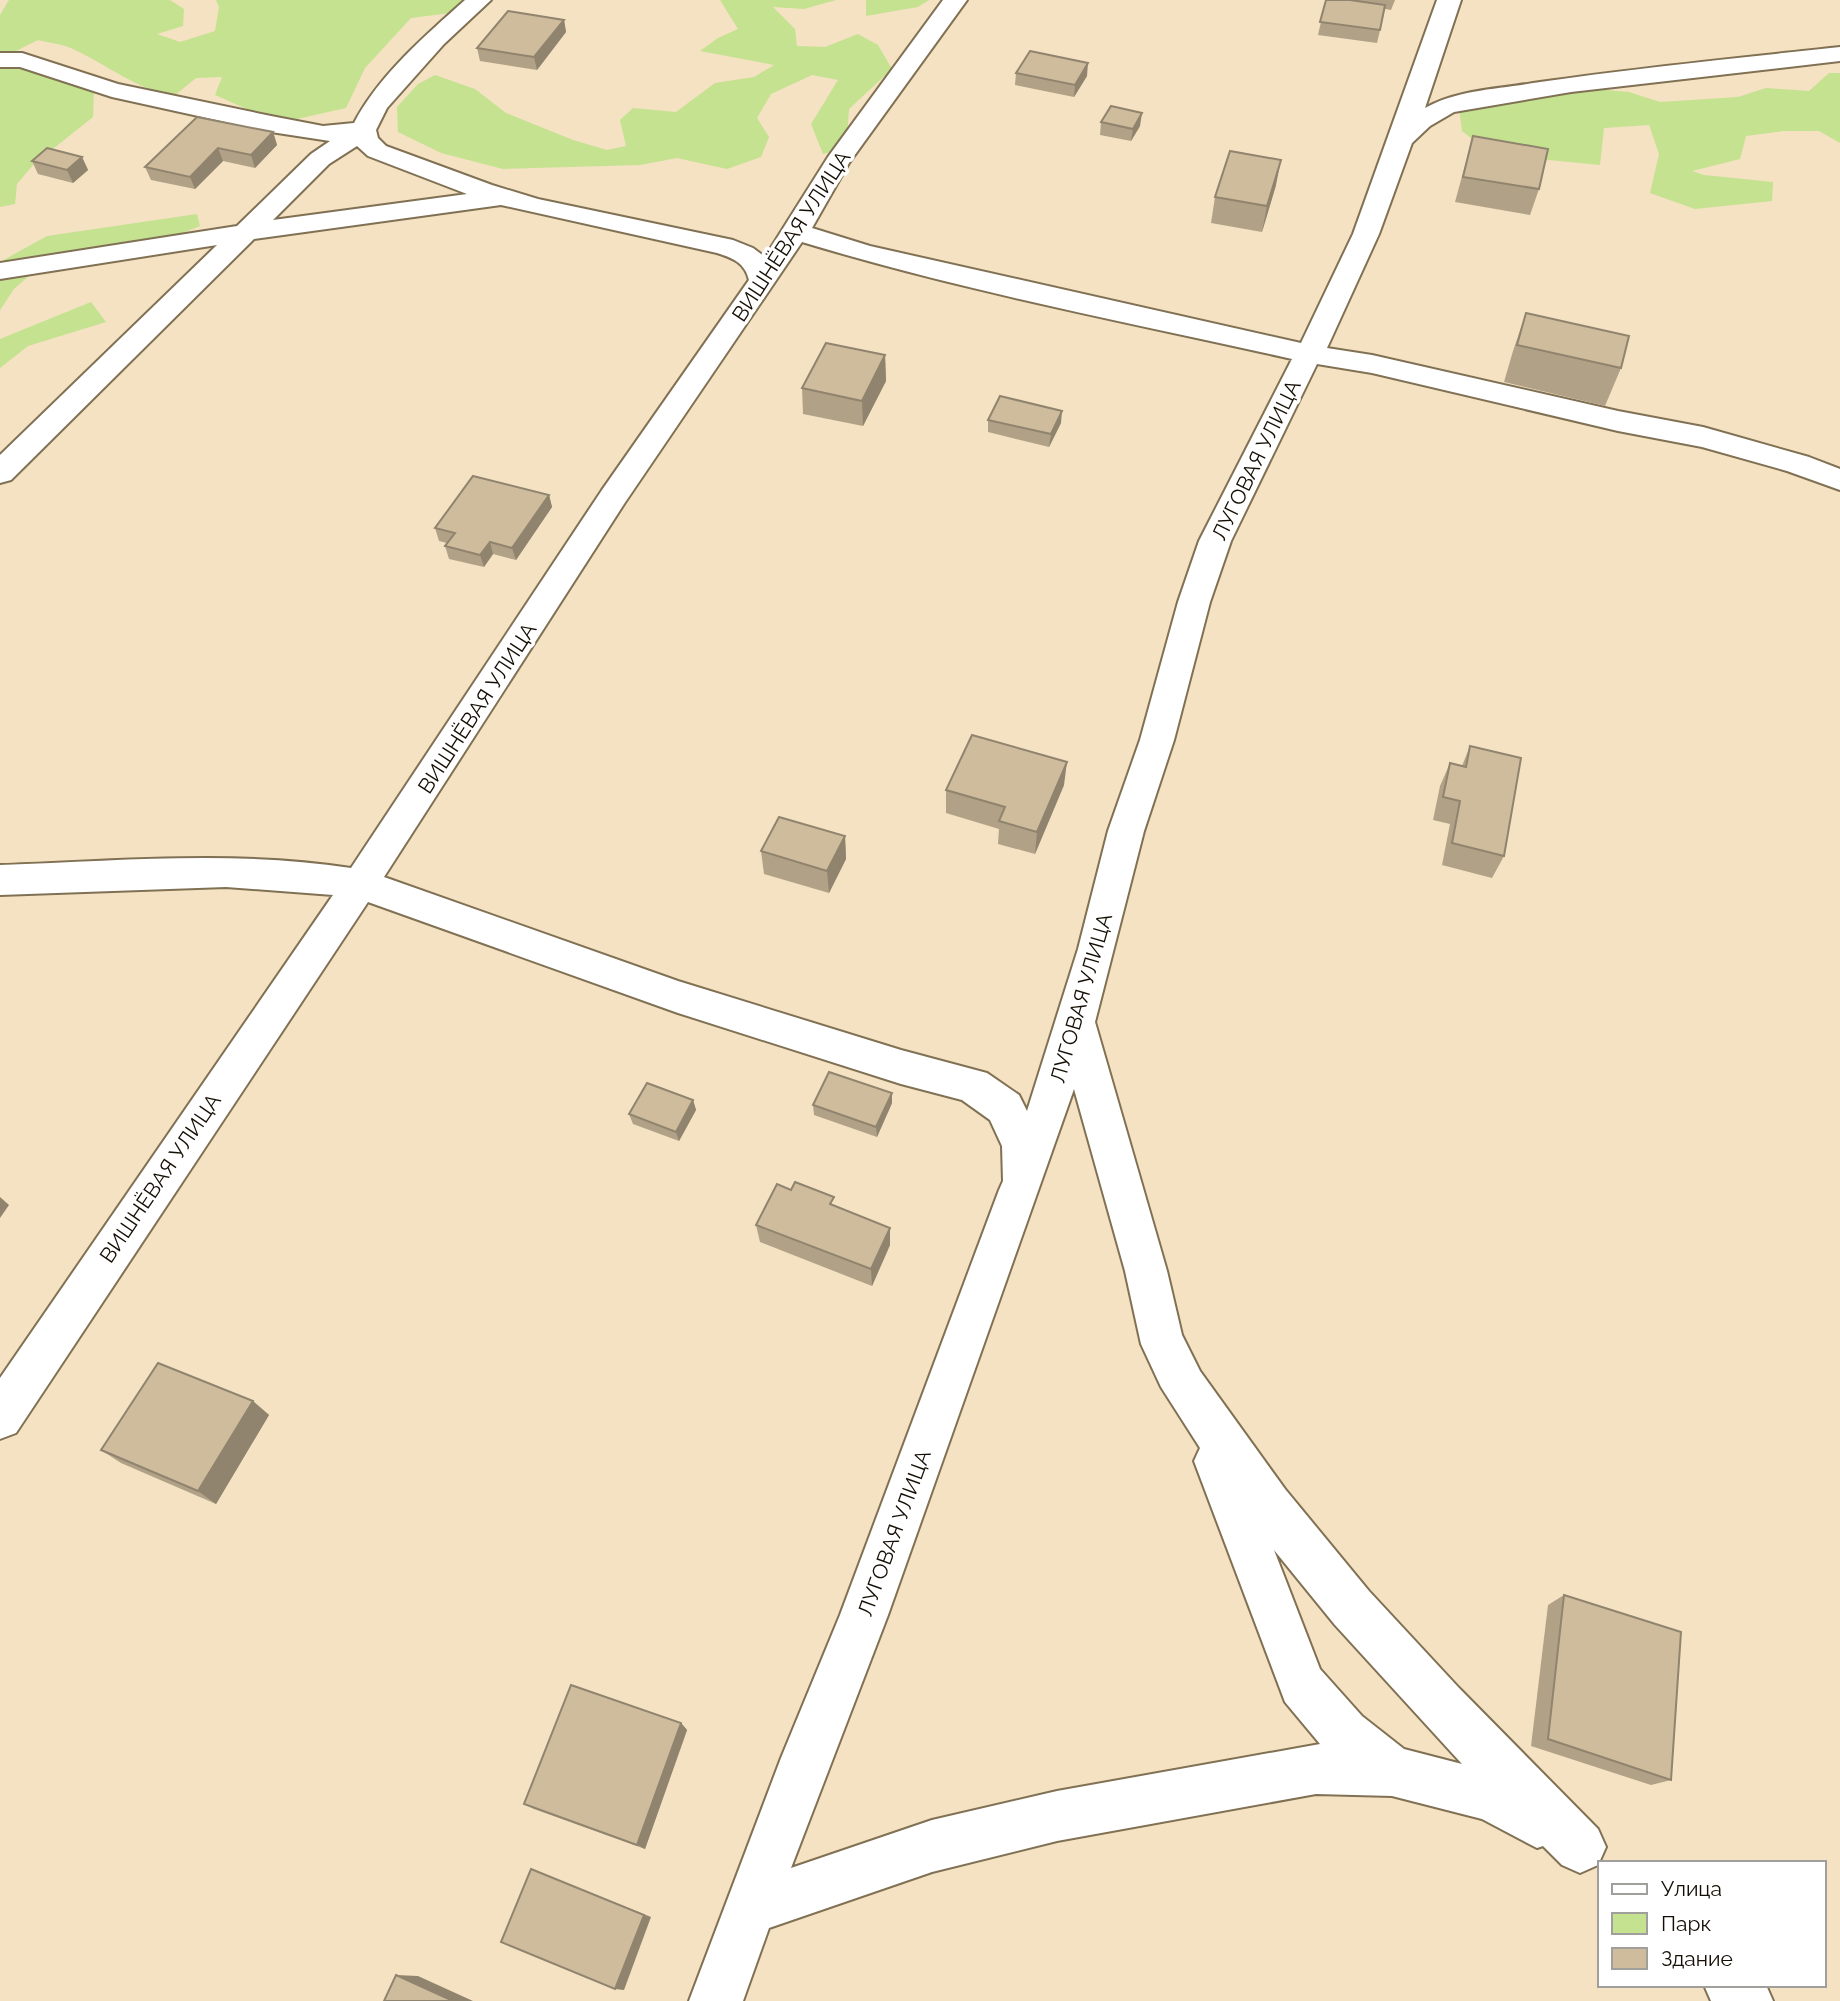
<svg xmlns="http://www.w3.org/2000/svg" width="1840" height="2001" font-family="Raleway,sans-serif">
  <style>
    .green { fill: #c4e290 }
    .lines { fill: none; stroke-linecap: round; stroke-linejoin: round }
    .street-casing { stroke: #817154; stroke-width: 4 }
    .street { fill: #fff; fill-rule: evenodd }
    .wall { fill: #b1a287 }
    .shaded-wall { fill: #90846e }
    .building { fill: #cebc9d; stroke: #90846e; stroke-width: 2 }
    .labels { text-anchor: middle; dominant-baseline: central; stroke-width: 7; stroke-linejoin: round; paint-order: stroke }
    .street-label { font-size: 21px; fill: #150e04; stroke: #fff }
  </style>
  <rect width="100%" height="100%" fill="#f4e2c2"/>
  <g class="green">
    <path d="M9,0H170L184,9L183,26L157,34L180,42L215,31L219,7L216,0H468L450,13L411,18L365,68L346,108L297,119L249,110L215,95L222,77L196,78L174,96C136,89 109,66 75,50C64,44 50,43 38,40L10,54H0V15Z"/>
    <polygon points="720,0 836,0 804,9 773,7 795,29 797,46 825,47 858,34 878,45 892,69 849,109 846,148 823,154 811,124 838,80 812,75 771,94 757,118 769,137 761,157 727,169 677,158 640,165 503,169 441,153 398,132 397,107 418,84 435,75 475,89 506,113 573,140 607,150 626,146 620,120 633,108 676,112 715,83 754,77 774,65 700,51 718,38 738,29"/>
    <polygon points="866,0 929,0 918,7 866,16"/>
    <polygon points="0,66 54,69 94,89 93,117 34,164 17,184 15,204 0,207"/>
    <polygon points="1829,73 1840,73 1840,143 1819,131 1783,131 1746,136 1740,159 1692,171 1704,175 1773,182 1772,201 1695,209 1650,193 1659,154 1649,125 1604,128 1600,165 1549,160 1504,164 1462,131 1458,100 1574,87 1629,92 1660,102 1738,97 1766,88 1809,91"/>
    <polygon points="197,214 200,226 166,240 40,266 14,289 0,310 0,262 47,236"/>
    <polygon points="91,302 106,322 28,346 0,368 0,339"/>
  </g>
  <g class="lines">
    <defs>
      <g id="street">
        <path d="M465,0H491L444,44L387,108L376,130L378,138L386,146L492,185L538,199L733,240L753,248L765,257L828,157L943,0H967L849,163L812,228L870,246L1301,343L1353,234L1437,0H1461L1425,108C1456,90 1498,89 1533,83C1635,68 1738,58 1840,47V61L1571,92L1454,112L1430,126L1412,143L1379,234L1327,348L1372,355L1618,411L1703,427L1809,457L1840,469V490L1787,471L1702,447L1618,431L1372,373L1317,364L1231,541L1210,602L1174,740L1144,831L1095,1022L1167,1271L1182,1335L1200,1371L1285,1489L1369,1591L1459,1688L1598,1829L1606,1847L1598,1865L1580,1873L1562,1865L1543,1846L1537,1848L1482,1819L1392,1796L1316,1794L1057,1841L932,1872L769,1928L743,2001H689L781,1758L840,1615L999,1190L1003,1181L1002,1146L990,1120L962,1100L901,1084L678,1013L368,902L16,1433L0,1439V1378L333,895L226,887L0,895V865C117,861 234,850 351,868L602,490L749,280C745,263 733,258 717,253L501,205L254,239L11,480L0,483V455L217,245L0,279V263L237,226L311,154L330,141L271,132L112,97L20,67H0V53H22L118,84L271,116L323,126L354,123C379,75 425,36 465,0ZM357,146L368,156L467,194L273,220L329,164ZM802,242C963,291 1128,322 1292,359L1199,541L1178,602L1140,740L1108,831L1078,949L1027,1111L1019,1095L987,1073L901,1050L678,981L384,877L624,504ZM1074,1089L1125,1271L1141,1344L1161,1387L1200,1448L1194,1461L1285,1702L1320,1744L1057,1791L932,1820L791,1868L888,1615ZM1274,1550L1335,1625L1462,1764L1404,1749L1362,1716L1320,1669Z"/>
        <polygon points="1704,1985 1766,1985 1773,2001 1711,2001"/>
      </g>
    </defs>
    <use href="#street" class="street-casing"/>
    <use href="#street" class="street"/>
  </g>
  <g class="wall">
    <polygon points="1326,0 1395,0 1391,10 1385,9 1377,43 1318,35"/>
    <polygon points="564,20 566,32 537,70 480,61 477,48"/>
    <polygon points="1016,73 1087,76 1074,97 1015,85"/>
    <polygon points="1101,122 1140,126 1131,141 1100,135"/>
    <polygon points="273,132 277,145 255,168 223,161 195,189 151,180 145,167"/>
    <polygon points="1473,136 1539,189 1530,215 1455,202"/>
    <polygon points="82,157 88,170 73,183 38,174 32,161"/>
    <polygon points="1276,185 1262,232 1211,223 1215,197"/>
    <polygon points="1526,313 1621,368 1605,406 1504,382 1513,351"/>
    <polygon points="885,355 886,381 863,426 803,414 802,388"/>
    <polygon points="988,420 1061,423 1049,447 988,432"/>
    <polygon points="549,495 552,507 516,560 493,554 484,567 449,559 445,546 447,543 439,541 435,528"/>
    <polygon points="1470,746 1504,856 1492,878 1442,865 1450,824 1433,820 1440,786 1450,763 1462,766"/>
    <polygon points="1064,785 1035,854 998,844 999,829 946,813 946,790"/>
    <polygon points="845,836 846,859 829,893 764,874 761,851"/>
    <polygon points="693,1100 696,1110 679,1141 633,1124 629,1114"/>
    <polygon points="892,1103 877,1137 814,1115 813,1105"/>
    <polygon points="835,1206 890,1245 872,1286 760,1242 756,1225"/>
    <polygon points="253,1401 269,1415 216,1504 121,1463 101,1450"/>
    <polygon points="1564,1595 1671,1780 1651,1785 1531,1746 1548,1605"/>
    <polygon points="681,1723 687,1730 645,1849 534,1809 524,1804"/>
  </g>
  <g class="shaded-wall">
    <polygon points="564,20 566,32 537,70 534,57"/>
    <polygon points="1088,63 1087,76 1074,97 1075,85"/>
    <polygon points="1142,113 1140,126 1131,141 1133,129"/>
    <polygon points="273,132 277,145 255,168 251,155"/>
    <polygon points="218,148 223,161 195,189 190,177"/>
    <polygon points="82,157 88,170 73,183 67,170"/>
    <polygon points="1281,160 1276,185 1262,232 1267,206"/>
    <polygon points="885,355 886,381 863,426 862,401"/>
    <polygon points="1062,411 1061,423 1049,447 1051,434"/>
    <polygon points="549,495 552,507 516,560 512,548"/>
    <polygon points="490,542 493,554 484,567 480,555"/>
    <polygon points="1067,762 1064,785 1035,854 1037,832"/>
    <polygon points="845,836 846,859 829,893 827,871"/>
    <polygon points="892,1093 892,1103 877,1137 876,1127"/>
    <polygon points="693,1100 696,1110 679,1141 676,1132"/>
    <polygon points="0,1197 9,1205 0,1218"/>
    <polygon points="890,1228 890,1245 872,1286 871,1269"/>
    <polygon points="253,1401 269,1415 216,1504 198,1491"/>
    <polygon points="681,1723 687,1730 645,1849 637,1845"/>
    <polygon points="531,1869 651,1917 624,1990 615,1989"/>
    <polygon points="396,1975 418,1976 473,2001 453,2001"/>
  </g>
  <g class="building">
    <polygon points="1326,0 1350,0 1385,5 1380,30 1320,22"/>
    <polygon points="508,11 564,20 534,57 477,48"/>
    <polygon points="1030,51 1088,63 1075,85 1016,73"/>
    <polygon points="1111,106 1142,113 1133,129 1101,122"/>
    <polygon points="197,117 273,132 251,155 218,148 190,177 145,167"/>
    <polygon points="1473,136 1548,149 1539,189 1463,177"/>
    <polygon points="47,148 82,157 67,170 32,161"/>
    <polygon points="1230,151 1281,160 1267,206 1215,197"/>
    <polygon points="1526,313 1629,336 1621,368 1517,345"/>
    <polygon points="826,343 885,355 862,401 802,388"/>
    <polygon points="1000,396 1062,411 1051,434 988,420"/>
    <polygon points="473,476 549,495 512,548 490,542 480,555 445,546 455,533 435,528"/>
    <polygon points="972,735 1067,762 1037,832 999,821 1005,807 946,790"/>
    <polygon points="1470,746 1521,758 1504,856 1452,843 1460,801 1443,797 1450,763 1466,767"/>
    <polygon points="779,817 845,836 827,871 761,851"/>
    <polygon points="829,1072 892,1093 876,1127 813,1105"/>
    <polygon points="647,1083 693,1100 676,1132 629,1114"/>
    <polygon points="795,1182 834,1197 830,1204 890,1228 871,1269 756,1225 777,1184 791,1190"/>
    <polygon points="158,1363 253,1401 198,1491 101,1450"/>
    <polygon points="1564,1595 1681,1632 1671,1780 1548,1739"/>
    <polygon points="571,1685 681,1723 637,1845 524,1804"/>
    <polygon points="531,1869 644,1915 615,1989 501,1942"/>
    <polygon points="396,1975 453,2001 384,2001"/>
  </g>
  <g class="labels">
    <g class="street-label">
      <text transform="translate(791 236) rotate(-57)">ВИШНЁВАЯ УЛИЦА</text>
      <text transform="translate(1256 460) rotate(-64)">ЛУГОВАЯ УЛИЦА</text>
      <text transform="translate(477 708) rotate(-57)">ВИШНЁВАЯ УЛИЦА</text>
      <text transform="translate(1081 998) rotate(-74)">ЛУГОВАЯ УЛИЦА</text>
      <text transform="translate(160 1178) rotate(-56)">ВИШНЁВАЯ УЛИЦА</text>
      <text transform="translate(894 1533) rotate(-70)">ЛУГОВАЯ УЛИЦА</text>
    </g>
  </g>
  <rect x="1598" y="1861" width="228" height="126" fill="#ffffff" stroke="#a19f9b" stroke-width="2"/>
  <rect x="1612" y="1884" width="35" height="10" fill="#ffffff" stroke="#a19f9b" stroke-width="2"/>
  <text x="1661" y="1896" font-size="21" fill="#150e04">Улица</text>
  <rect x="1612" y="1913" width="35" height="21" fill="#c4e290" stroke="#a19f9b" stroke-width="2"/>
  <text x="1661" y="1931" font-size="21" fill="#150e04">Парк</text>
  <rect x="1612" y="1948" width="35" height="21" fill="#cebc9d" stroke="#a19f9b" stroke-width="2"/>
  <text x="1661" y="1966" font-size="21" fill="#150e04">Здание</text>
</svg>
